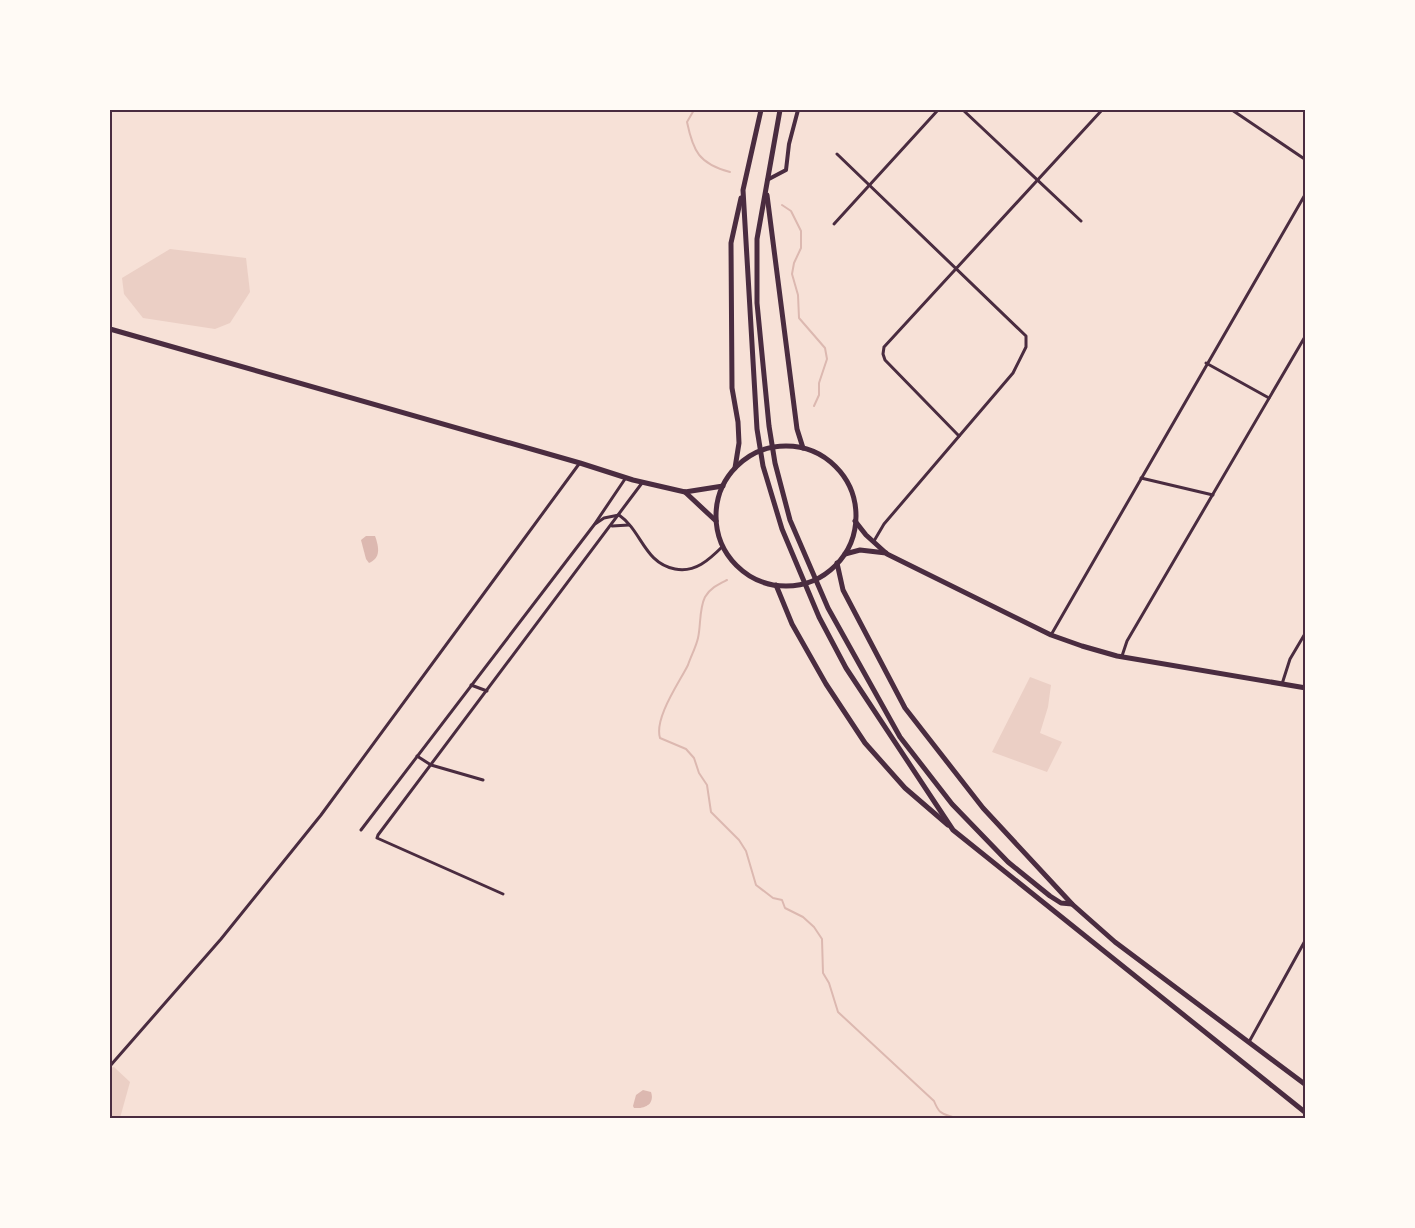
<svg xmlns="http://www.w3.org/2000/svg" width="1415" height="1228" font-family="'Source Serif 4',serif">
  <style>
    .green { fill: #ebcfc5 }
    .water { fill: #dcb8b0 }
    .lines { fill: none; stroke-linecap: round; stroke-linejoin: round }
    .stream { stroke: #dcb8b0; stroke-width: 2 }
    .minor { stroke: #4a2c40; stroke-width: 3 }
    .tertiary { stroke: #4a2c40; stroke-width: 4 }
    .trunk { stroke: #4a2c40; stroke-width: 5 }
    .neatline { fill: none; stroke: #4a2c40; stroke-width: 2 }
  </style>
  <rect width="100%" height="100%" fill="#f7e1d7"/>
  <g class="green">
    <polygon points="170,249 246,258 250,292 230,323 215,329 143,318 124,294 122,278"/>
    <polygon points="1030,677 1051,685 1048,707 1040,733 1062,742 1047,772 992,752"/>
    <polygon points="114,1067 130,1082 120,1118 110,1118 110,1068"/>
  </g>
  <g class="water">
    <path d="M366,536H375C379,547 381,558 369,563L366,559L361,540Z"/>
    <path d="M643,1090L651,1092C655,1104 645,1109 634,1108L633,1106L636,1095Z"/>
  </g>
  <g class="lines">
    <g class="stream">
      <path d="M694,110L687,122C693,151 699,164 730,172"/>
      <polyline points="782,205 791,211 801,231 801,248 794,263 792,274 798,295 799,318 825,348 827,359 819,383 819,395 814,406"/>
      <path d="M727,580C719,584 710,588 705,597C699,609 701,625 698,638C696,647 691,656 688,665C679,683 654,718 660,738L686,749L694,758L699,773L707,785L711,812L739,840L746,851L756,885L773,898L782,900L785,908L803,917L814,927L822,939L823,973L829,983L838,1012L934,1101C940,1116 943,1113 955,1118"/>
    </g>
    <g class="minor">
      <polyline points="963,110 1081,221"/>
      <polyline points="1232,110 1306,160"/>
      <polyline points="837,154 1026,336 1026,347 1013,373 884,524 874,541"/>
      <polyline points="834,224 938,110"/>
      <polyline points="1206,363 1269,398"/>
      <polyline points="959,436 885,360 883,354 884,347 1102,110"/>
      <polyline points="1141,478 1213,495"/>
      <path d="M595,524L604,518L619,515C642,531 644,563 675,569C695,573 709,560 723,546"/>
      <polyline points="612,526 629,525"/>
      <polyline points="1051,635 1306,193"/>
      <polyline points="1122,656 1127,641 1306,335"/>
      <polyline points="1282,684 1290,659 1306,632"/>
      <polyline points="471,685 487,691"/>
      <polyline points="417,756 431,765 483,780"/>
      <polyline points="361,830 594,525 625,479"/>
      <polyline points="503,894 377,838 378,835 642,483"/>
      <polyline points="1249,1042 1306,939"/>
      <polyline points="110,1066 221,939 321,815 579,464"/>
    </g>
    <polyline class="tertiary" points="767,180 786,170 789,144 798,110"/>
    <g class="trunk">
      <polyline points="761,110 743,190 757,429 763,466 782,529 819,617 846,668 953,830 1306,1113"/>
      <polyline points="780,110 757,239 757,303 769,426 775,463 790,520 828,608 900,737 952,804 1008,862 1050,896 1061,903 1072,904"/>
      <polyline points="767,195 797,429 803,448"/>
      <polyline points="110,329 580,463 633,480 685,492 723,486"/>
      <circle cx="786" cy="516" r="70"/>
      <polyline points="735,468 739,443 738,422 732,388 731,243 741,198"/>
      <polyline points="685,492 716,521"/>
      <polyline points="855,521 866,535 887,554 1051,635 1082,646 1117,656 1306,688"/>
      <polyline points="845,554 860,550 886,553"/>
      <polyline points="837,563 843,590 905,708 983,808 1072,904 1115,942 1306,1085"/>
      <polyline points="776,585 792,624 826,684 865,743 905,788 948,825"/>
    </g>
  </g>
  <rect width="1415" height="1228" fill="none" stroke="#fffaf5" stroke-width="222"/>
  <rect x="111" y="111" width="1193" height="1006" class="neatline"/>
</svg>
